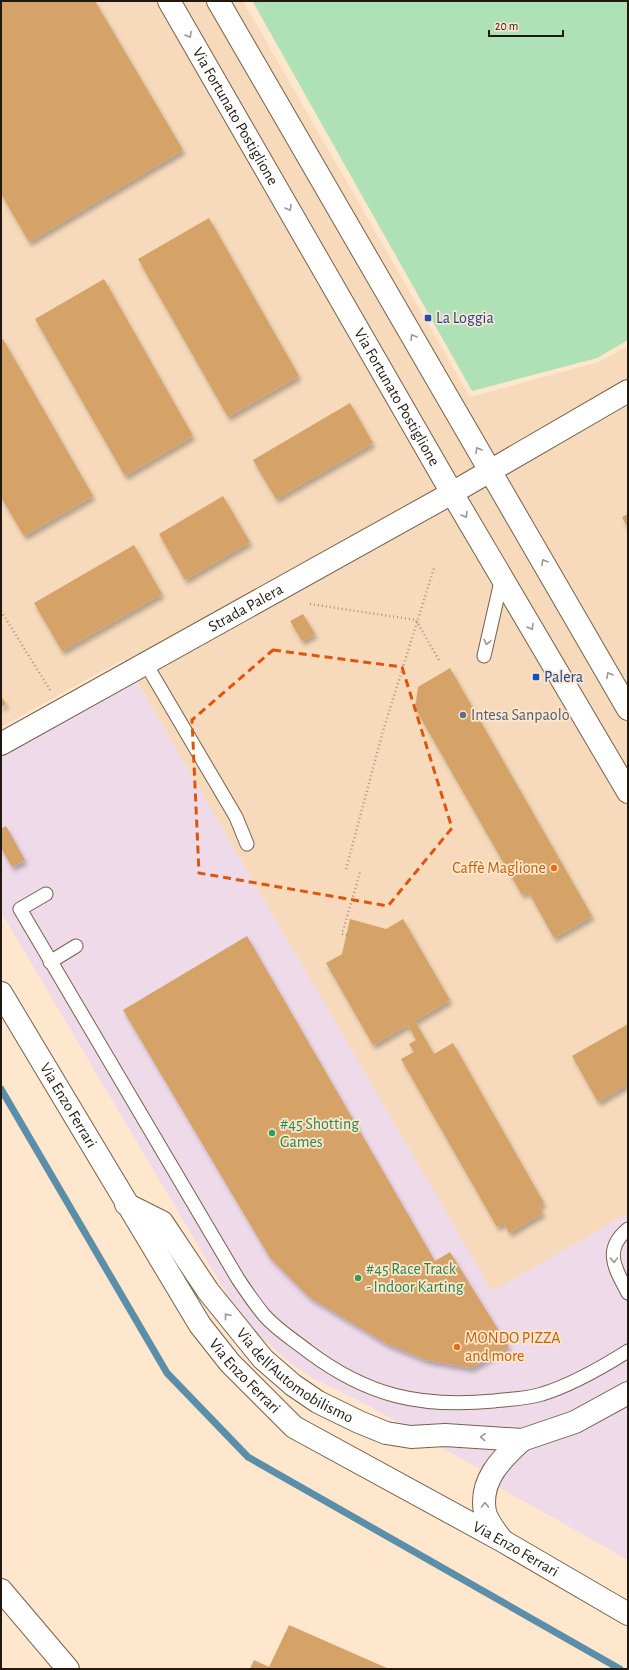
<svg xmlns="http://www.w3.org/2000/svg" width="629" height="1670" viewBox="0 0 629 1670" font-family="'Alegreya Sans',sans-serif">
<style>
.commercial{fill:#eedae9}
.built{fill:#f6dabb}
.green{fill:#aee1b5}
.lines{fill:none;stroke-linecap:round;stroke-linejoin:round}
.stream{stroke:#5a8ea9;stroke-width:7}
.building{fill:#d5a267;filter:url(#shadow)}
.lane-casing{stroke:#75614b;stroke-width:15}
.street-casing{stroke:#75614b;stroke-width:24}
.secondary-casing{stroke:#75614b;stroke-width:24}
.path{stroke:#a99884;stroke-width:2.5;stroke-dasharray:1 3;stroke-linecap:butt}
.lane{stroke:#fff;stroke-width:13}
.street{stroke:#fff;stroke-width:22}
.secondary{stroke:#fff;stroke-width:22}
.oneway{stroke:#9b9893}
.marked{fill:none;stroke:#de560c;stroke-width:3;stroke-dasharray:8 5;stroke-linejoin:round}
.transit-dot{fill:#1a4fb4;stroke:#fee7cd;stroke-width:1.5}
.service-dot{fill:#5c6f8a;stroke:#fee7cd;stroke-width:1.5}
.food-dot{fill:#e8710a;stroke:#fee7cd;stroke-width:1.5}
.leisure-dot{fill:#2e9e5b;stroke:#fee7cd;stroke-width:1.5}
.labels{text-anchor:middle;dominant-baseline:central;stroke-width:3.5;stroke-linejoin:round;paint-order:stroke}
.street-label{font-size:16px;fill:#211910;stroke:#fee7cd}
.transit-label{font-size:16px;fill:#164399;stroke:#fee7cd;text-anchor:start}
.service-label{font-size:16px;fill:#4e5e75;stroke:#fee7cd;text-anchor:start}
.food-label{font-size:16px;fill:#c56008;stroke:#fee7cd;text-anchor:end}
.leisure-label{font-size:16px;fill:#27864d;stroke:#fee7cd;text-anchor:start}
</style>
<defs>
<filter id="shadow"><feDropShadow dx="2.5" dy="4.5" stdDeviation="2" flood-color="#0004"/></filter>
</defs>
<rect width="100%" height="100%" fill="#fee7cd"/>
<path class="commercial" d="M 137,682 L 492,1290 L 628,1213 L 628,1560 L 495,1485 L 495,1478 L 364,1403 L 314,1379 L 289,1362 L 257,1333 L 228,1296 L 1,912 L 1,757 Z"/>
<path class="built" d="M 1,1 L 243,1 L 470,397 L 599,362 L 628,346 L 628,1213 L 492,1291 L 124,659 L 1,727 Z"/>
<path class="green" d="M 254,1 L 628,1 L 628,340 L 597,358 L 472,391 L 253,2 Z"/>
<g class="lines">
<path class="stream" d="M 1,1089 L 167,1373 L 248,1457 L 620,1669"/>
</g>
<g class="building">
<path d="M 1,1 L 95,1 L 183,150 L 29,242 L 1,194 Z"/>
<path d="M 209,218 L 299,376 L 228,417 L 138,259 Z"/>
<path d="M 104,279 L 193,436 L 125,476 L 35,319 Z"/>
<path d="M 3,339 L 93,496 L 24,536 L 1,497 L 1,340 Z"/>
<path d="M 350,403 L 373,443 L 276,499 L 253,460 Z"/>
<path d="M 223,496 L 250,542 L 185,580 L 159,534 Z"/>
<path d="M 628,514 L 628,528 L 622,517 Z"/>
<path d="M 134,545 L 162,594 L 62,651 L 34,603 Z"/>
<path d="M 303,614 L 315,634 L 302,641 L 290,621 Z"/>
<path d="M 450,668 L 592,916 L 554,938 L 528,891 L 522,895 L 415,708 L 418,687 Z"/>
<path d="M 1,696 L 6,704 L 1,707 Z"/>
<path d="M 6,826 L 25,860 L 12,867 L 1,848 L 1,829 Z"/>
<path d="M 350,919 L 386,929 L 403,919 L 450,1000 L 415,1021 L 434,1054 L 453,1043 L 544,1203 L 539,1206 L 543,1213 L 509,1233 L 504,1223 L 497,1227 L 401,1059 L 414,1052 L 409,1044 L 416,1040 L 408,1025 L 373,1045 L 326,963 L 342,954 Z"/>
<path d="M 247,936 L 435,1261 L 450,1252 L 509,1347 L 471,1368 L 426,1360 L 387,1344 L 309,1297 L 270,1258 L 123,1010 Z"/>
<path d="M 628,1024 L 628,1084 L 598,1102 L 572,1056 Z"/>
<path d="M 289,1625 L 389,1669 L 250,1669 L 254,1660 L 269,1667 Z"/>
</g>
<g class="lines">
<g class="lane-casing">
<g id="lane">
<path d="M 484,656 L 502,577"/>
<path d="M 146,664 L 236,817 L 247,844"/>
<path d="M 46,894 L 20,909 L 238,1279 C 246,1291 255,1304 264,1315 C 277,1330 294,1340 309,1352 C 368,1396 420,1408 494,1401 C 509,1399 527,1399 542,1394 C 572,1385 601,1368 628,1351"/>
<path d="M 50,962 L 76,946"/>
<path d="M 628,1229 C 602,1250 616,1270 628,1293"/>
</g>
</g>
<g class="street-casing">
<g id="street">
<path id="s1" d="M 1,744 L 452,493 L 628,391"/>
<path id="s2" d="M 1,993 L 200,1325 L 230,1363 L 294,1427 L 501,1540 L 628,1614"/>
<path id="s3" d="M 126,1204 L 162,1222 L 208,1291 L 263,1359 L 293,1385 L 318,1402 L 359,1422 L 386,1433 L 411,1437 L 445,1435 L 522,1440 L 575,1422 L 628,1393"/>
<path d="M 501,1539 C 496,1532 487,1521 485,1512 C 479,1481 501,1459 522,1440"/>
<path d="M 1,1590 L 68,1669"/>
</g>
</g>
<g class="secondary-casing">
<g id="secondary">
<path id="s4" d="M 169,1 L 452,493 L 628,792"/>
<path d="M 218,1 L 628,709"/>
</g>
</g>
<g class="path">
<path d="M 310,604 L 416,620 L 440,662"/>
<path d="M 1,611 L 50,690"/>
<path d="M 346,869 L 383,731 L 434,568"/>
<path d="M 347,935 L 342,934 L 360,872"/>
</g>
<use href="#lane" class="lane"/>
<use href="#street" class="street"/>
<use href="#secondary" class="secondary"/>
</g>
<defs><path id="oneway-chevron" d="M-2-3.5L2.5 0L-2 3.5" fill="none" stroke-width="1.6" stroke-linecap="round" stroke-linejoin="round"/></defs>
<g class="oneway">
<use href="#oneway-chevron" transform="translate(189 35) rotate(60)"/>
<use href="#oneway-chevron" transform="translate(289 208) rotate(60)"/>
<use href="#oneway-chevron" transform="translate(413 337) rotate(-120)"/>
<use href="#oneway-chevron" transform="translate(478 450) rotate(-120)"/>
<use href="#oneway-chevron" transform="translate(465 515) rotate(59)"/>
<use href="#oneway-chevron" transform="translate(544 562) rotate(-120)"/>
<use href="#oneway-chevron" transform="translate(531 627) rotate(60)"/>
<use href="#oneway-chevron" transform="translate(487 642) rotate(102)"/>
<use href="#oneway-chevron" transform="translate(609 675) rotate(-120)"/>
<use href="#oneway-chevron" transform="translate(614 1260) rotate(88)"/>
<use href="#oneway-chevron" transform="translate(227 1316) rotate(-128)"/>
<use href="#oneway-chevron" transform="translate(483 1437) rotate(-177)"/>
<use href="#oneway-chevron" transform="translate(485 1505) rotate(-89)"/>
</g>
<path class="marked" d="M 273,650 L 402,667 L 452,828 L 388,906 L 199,873 L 192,720 Z"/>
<g class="transit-dot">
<rect x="424" y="314" width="8" height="8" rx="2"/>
<rect x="532" y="673" width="8" height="8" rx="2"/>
</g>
<circle class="service-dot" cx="463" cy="715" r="4"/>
<g class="food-dot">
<circle cx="554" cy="868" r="4"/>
<circle cx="457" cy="1347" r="4"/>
</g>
<g class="leisure-dot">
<circle cx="272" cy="1133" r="4"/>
<circle cx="358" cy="1278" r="4"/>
</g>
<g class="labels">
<g class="street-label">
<text stroke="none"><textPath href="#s4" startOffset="133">Via Fortunato Postiglione</textPath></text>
<text stroke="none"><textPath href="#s4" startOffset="457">Via Fortunato Postiglione</textPath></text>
<text stroke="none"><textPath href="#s1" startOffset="280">Strada Palera</textPath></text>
<text stroke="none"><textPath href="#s2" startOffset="131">Via Enzo Ferrari</textPath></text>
<text stroke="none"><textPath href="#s3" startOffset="246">Via dell'Automobilismo</textPath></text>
<text stroke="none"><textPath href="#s2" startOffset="455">Via Enzo Ferrari</textPath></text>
<text stroke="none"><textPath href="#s2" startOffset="779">Via Enzo Ferrari</textPath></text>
</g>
<g class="transit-label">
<text x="436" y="318">La Loggia</text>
<text x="544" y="677">Palera</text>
</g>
<g class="service-label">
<text x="471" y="715">Intesa Sanpaolo</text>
</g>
<g class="food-label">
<text x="546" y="868">Caffè Maglione</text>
<text x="465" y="1338" text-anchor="start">MONDO PIZZA<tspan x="465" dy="18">and more</tspan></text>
</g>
<g class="leisure-label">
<text x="280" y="1124">#45 Shotting<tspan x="280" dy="18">Games</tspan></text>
<text x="366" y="1269">#45 Race Track<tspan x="366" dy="18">- Indoor Karting</tspan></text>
</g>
</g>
<rect width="629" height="1670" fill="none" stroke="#211910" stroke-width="4"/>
<path d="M489 30v6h74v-6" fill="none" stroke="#211910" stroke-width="2"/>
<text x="495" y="30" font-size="12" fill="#211910" stroke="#fee7cd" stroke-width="3" paint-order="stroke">20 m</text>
</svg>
